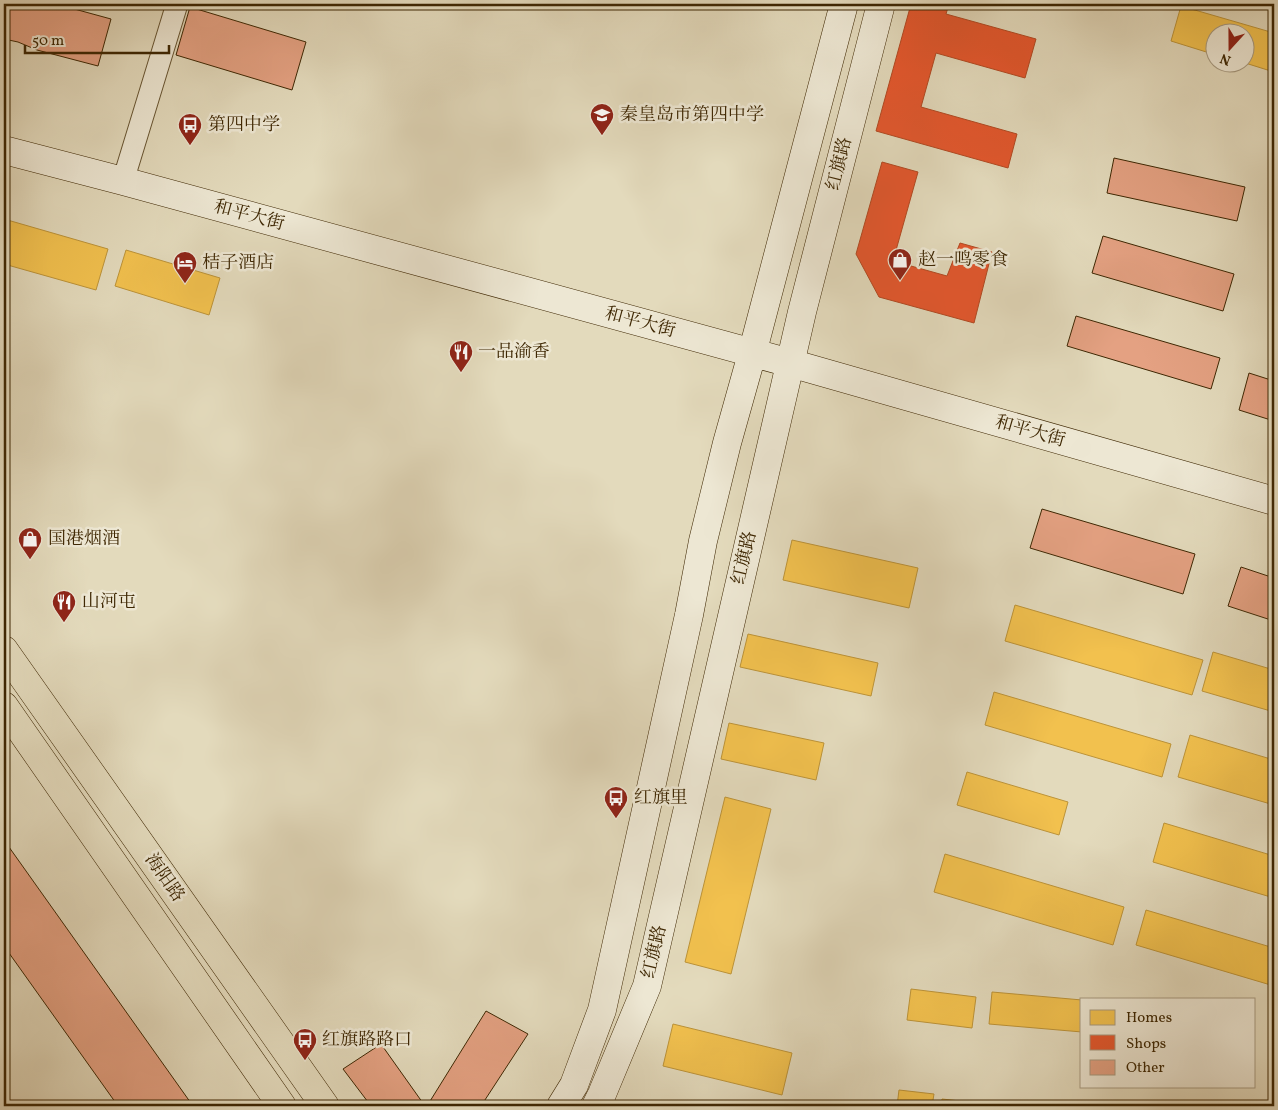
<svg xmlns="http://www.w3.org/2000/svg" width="1278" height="1110" viewBox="0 0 1278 1110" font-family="Vollkorn,'Noto Serif SC',serif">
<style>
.homes{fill:#f2c14e;stroke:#bc9338}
.shops{fill:#e4572e;stroke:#b24921}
.building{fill:#e4a182;stroke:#3e2703}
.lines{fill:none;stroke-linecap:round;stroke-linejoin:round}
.street-casing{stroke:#675431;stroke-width:23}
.secondary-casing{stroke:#3e2703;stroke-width:29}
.primary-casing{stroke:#3e2703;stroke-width:29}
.street{stroke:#ede7d3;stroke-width:21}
.secondary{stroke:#ede7d3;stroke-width:28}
.primary{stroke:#e3dabc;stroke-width:28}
.labels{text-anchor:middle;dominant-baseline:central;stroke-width:5;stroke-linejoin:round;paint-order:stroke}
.poi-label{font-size:18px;fill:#3e2703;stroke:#ede7d3;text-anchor:start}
.street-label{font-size:18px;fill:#3e2703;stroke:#ede7d3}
</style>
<rect width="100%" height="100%" fill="#e3dabc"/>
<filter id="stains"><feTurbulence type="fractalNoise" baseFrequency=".004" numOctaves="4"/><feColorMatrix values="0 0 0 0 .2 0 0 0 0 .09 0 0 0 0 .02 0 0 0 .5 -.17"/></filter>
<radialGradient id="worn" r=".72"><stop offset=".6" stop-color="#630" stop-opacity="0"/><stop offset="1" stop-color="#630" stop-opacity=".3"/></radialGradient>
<g class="homes">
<path d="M 1181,6 L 1274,33 L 1274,72 L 1242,62 L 1246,62 L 1246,32 L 1216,32 L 1216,55 L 1171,41 Z"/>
<path d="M 4,219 L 108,249 L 96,290 L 4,264 Z"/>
<path d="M 126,250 L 220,278 L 209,315 L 115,286 Z"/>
<path d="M 792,540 L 918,568 L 909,608 L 783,580 Z"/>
<path d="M 1015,605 L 1203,660 L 1192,695 L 1005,641 Z"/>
<path d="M 748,634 L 878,663 L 871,696 L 740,667 Z"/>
<path d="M 1213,652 L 1274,670 L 1274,712 L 1202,691 Z"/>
<path d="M 994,692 L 1171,744 L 1162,777 L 985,725 Z"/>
<path d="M 729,723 L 824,743 L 816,780 L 721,759 Z"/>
<path d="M 1190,735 L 1274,760 L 1274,805 L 1178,777 Z"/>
<path d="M 967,772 L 1068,802 L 1059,835 L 957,805 Z"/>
<path d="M 725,797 L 771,809 L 731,974 L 685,962 Z"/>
<path d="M 1164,823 L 1274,856 L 1274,898 L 1153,862 Z"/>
<path d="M 945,854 L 1124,907 L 1113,945 L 934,892 Z"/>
<path d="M 1146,910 L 1274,948 L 1274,986 L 1136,945 Z"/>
<path d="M 911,989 L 976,997 L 972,1028 L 907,1020 Z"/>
<path d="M 992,992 L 1082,1000 L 1082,1032 L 989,1024 Z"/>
<path d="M 673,1024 L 792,1053 L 782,1095 L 663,1066 Z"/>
<path d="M 899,1090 L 934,1094 L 932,1106 L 897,1106 Z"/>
<path d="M 942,1099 L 1006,1106 L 941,1106 Z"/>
<path d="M 1242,1103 L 1274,1106 L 1242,1106 Z"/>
</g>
<g class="shops">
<path d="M 911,4 L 949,4 L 946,14 L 1036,39 L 1025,78 L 936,53 L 921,107 L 1017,134 L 1008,168 L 876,131 Z"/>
<path d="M 882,162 L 918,172 L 893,261 L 947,276 L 960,243 L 992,252 L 974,323 L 879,297 L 856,254 Z"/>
</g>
<g class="building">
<path d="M 4,4 L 56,4 L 111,19 L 98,66 L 37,50 L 18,42 L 4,39 Z"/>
<path d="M 190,7 L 306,42 L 292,90 L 176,55 Z"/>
<path d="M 1114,158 L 1245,187 L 1237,221 L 1107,193 Z"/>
<path d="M 1103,236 L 1234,274 L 1223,311 L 1092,273 Z"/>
<path d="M 1076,316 L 1220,358 L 1211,389 L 1067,346 Z"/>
<path d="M 1249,373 L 1274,381 L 1274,421 L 1239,410 Z"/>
<path d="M 1042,509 L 1195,554 L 1183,594 L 1030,548 Z"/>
<path d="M 1241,567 L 1274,578 L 1274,621 L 1228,606 Z"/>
<path d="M 4,840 L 193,1106 L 118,1106 L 4,946 Z"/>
<path d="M 486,1011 L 528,1034 L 481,1106 L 371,1106 L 343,1069 L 381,1044 L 425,1106 L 427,1106 Z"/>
</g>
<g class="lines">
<g class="street-casing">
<path id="street" d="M 123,181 L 177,4"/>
</g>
<g class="secondary-casing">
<g id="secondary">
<path d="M 4,150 L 123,181 L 790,363 L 1274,501"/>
<path d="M 561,1106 L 574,1085 L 602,1010 L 689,615 L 703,541 L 727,443 L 752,354 L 844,4"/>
<path d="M 596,1106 L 602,1094 L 647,986 L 802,312 L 881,4"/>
</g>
</g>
<g class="primary-casing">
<g id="primary">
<path d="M 4,650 L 325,1106"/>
<path d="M 4,706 L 282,1106"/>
</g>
</g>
<use href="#street" class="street"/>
<use href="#secondary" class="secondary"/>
<use href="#primary" class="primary"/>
</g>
<defs>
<g id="school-pin" transform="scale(1.25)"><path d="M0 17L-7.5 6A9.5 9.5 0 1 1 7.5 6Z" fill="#8f2418" stroke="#ede7d3"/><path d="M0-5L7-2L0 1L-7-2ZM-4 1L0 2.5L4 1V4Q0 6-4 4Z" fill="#fff"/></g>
<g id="bus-pin" transform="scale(1.25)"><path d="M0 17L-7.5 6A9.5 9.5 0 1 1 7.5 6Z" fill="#8f2418" stroke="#ede7d3"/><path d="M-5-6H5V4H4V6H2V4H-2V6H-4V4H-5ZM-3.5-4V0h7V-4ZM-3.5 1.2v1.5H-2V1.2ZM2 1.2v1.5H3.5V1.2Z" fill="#fff"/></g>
<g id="shop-pin" transform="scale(1.25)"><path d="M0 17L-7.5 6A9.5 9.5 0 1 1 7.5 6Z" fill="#8f2418" stroke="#ede7d3"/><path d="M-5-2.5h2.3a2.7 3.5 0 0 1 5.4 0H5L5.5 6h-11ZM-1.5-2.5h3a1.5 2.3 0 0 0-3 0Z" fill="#fff"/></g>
<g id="hotel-pin" transform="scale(1.25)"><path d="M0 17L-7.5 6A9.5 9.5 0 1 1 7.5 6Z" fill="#8f2418" stroke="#ede7d3"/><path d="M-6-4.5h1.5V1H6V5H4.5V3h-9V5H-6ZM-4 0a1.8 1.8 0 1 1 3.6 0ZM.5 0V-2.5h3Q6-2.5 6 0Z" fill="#fff"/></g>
<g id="restaurant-pin" transform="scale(1.25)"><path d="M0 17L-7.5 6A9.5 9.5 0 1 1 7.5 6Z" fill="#8f2418" stroke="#ede7d3"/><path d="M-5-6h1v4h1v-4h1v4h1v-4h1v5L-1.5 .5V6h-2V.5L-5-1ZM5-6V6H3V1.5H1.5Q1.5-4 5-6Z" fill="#fff"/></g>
</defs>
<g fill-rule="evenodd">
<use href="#school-pin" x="602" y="115"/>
<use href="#bus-pin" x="190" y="125"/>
<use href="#shop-pin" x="900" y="260"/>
<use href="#hotel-pin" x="185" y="263"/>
<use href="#restaurant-pin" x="461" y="352"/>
<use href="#shop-pin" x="30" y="539"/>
<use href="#restaurant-pin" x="64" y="602"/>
<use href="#bus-pin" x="616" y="798"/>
<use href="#bus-pin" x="305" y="1040"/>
</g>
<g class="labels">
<g class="poi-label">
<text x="620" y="115">秦皇岛市第四中学</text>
<text x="208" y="125">第四中学</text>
<text x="918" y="260">赵一鸣零食</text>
<text x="202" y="263">桔子酒店</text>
<text x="478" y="352">一品渝香</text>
<text x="48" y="539">国港烟酒</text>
<text x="82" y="602">山河屯</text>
<text x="634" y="798">红旗里</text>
<text x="322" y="1040">红旗路路口</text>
</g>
<g class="street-label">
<text transform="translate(840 164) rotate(-76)">红旗路</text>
<text transform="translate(249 216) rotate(15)">和平大街</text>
<text transform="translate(640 323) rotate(15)">和平大街</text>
<text transform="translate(1030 432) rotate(16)">和平大街</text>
<text transform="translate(745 558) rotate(-77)">红旗路</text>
<text transform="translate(164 878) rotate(55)">海阳路</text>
<text transform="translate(655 952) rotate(-77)">红旗路</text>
</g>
</g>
<rect width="1278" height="1110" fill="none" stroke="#e3dabc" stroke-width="20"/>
<rect x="5" y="5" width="1268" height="1100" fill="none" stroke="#3e2703" stroke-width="2.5"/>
<rect x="10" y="10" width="1258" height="1090" fill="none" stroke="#3e2703"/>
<rect x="1080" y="998" width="175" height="90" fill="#ede7d3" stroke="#a79a80"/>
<rect x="1090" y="1010" width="25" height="15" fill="#f2c14e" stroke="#a79a80"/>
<text x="1126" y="1022" font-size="15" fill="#3e2703">Homes</text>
<rect x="1090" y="1035" width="25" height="15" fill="#e4572e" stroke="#a79a80"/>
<text x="1126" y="1048" font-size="15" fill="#3e2703">Shops</text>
<rect x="1090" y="1060" width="25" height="15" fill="#e4a182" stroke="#a79a80"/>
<text x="1126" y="1072" font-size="15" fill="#3e2703">Other</text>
<g transform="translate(1230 48) rotate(201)"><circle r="24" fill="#ede7d3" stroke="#a79a80"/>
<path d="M0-4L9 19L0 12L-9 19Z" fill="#8f2418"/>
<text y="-8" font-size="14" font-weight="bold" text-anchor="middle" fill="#3e2703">N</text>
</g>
<path d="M25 45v8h144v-8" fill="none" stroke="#3e2703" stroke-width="2.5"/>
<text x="32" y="45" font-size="15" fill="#3e2703" stroke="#ede7d3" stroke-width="4" paint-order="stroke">50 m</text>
<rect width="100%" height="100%" filter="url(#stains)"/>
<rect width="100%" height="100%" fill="url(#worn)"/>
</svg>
